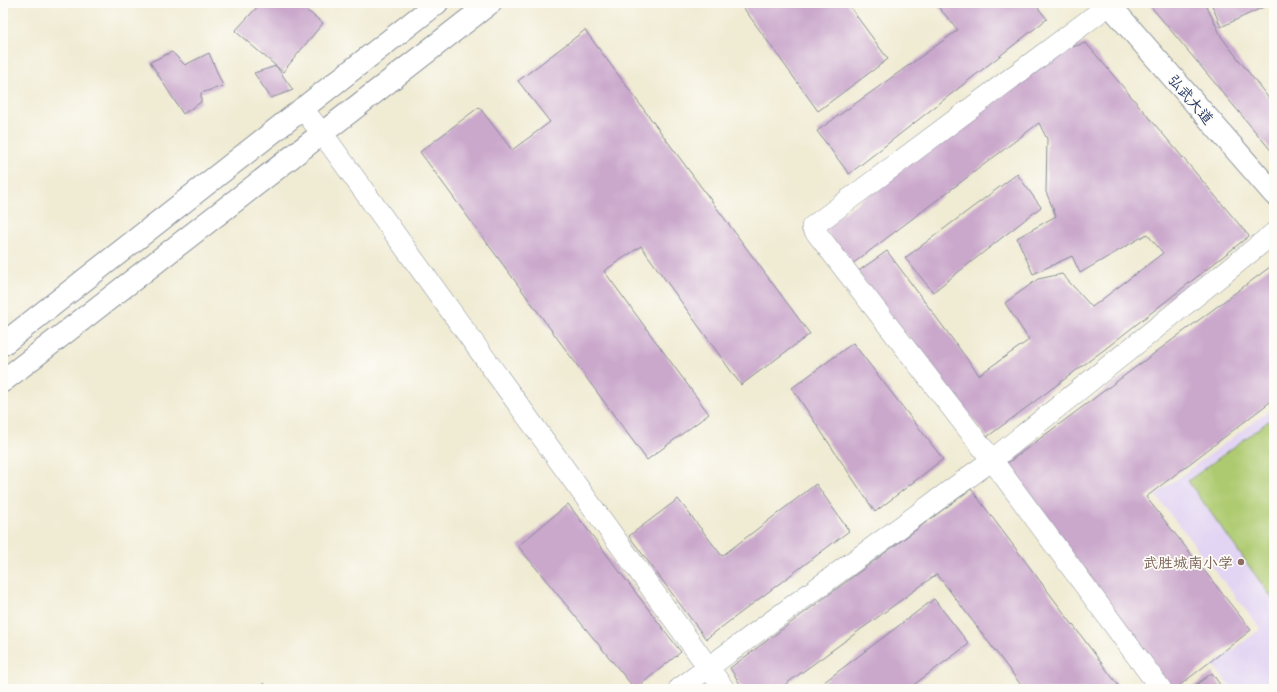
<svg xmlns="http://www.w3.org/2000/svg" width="1277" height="692" viewBox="0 0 1277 692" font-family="'Patrick Hand','LXGW WenKai TC',sans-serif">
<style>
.built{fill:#e2d4f3}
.green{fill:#aeca70;stroke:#647c67}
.building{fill:#caa8cc}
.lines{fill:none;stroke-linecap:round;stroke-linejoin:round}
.street-casing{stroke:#868d98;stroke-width:22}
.secondary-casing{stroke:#868d98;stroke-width:24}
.street{stroke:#fff;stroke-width:21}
.secondary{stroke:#fff;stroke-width:22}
.education-dot{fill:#8d6e63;stroke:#fdfcf7;stroke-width:1.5}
.labels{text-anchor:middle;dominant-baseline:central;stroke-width:3.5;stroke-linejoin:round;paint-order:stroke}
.street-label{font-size:15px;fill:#1b2f5e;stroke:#fdfcf7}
.education-label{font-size:15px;fill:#785e54;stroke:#fdfcf7;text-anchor:end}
</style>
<rect width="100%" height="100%" fill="#fdfcf7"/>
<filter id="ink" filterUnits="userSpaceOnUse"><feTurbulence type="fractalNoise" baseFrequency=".025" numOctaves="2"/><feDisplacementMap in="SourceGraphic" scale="8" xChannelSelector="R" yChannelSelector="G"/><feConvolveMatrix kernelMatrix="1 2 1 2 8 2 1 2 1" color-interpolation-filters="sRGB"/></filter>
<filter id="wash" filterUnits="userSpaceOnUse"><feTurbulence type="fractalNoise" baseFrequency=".012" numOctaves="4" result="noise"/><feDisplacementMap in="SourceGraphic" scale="16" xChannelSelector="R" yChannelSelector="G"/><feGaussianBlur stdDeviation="0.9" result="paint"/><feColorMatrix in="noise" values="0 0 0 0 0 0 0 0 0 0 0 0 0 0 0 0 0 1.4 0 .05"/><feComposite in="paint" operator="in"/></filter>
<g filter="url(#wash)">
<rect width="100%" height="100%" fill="#f0ebd3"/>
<path class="built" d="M 1274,407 L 1274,689 L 1232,689 L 1213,665 L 1261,629 L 1155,495 Z"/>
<path class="green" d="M 1274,417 L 1274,601 L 1188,481 Z"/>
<g id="blocks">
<g class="building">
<path d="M 261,3 L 297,3 L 323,23 L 283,72 L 235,31 Z"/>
<path d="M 740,3 L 847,3 L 888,59 L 818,111 Z"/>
<path d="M 935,3 L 1034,3 L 1047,19 L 849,174 L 817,131 L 958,30 Z"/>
<path d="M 1148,3 L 1205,3 L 1222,38 L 1274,105 L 1274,154 Z"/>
<path d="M 1211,3 L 1272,3 L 1221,27 Z"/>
<path d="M 585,30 L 810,334 L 741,385 L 641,246 L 604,271 L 709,414 L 647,460 L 420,152 L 479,107 L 512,150 L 550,122 L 518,81 Z"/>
<path d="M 1086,43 L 1249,236 L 1105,349 L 987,437 L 857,272 L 887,251 L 979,375 L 1029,340 L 1005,303 L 1038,279 L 1062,274 L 1092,307 L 1163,253 L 1147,234 L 1080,273 L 1072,256 L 1033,274 L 1017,238 L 1056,216 L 1046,192 L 1047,139 L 1039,123 L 851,265 L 824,228 L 1061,50 Z"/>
<path d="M 172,52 L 185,65 L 209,53 L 223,86 L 201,93 L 201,102 L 183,114 L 150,62 Z"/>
<path d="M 276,66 L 293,90 L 271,98 L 254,73 Z"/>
<path d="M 1017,174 L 1041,207 L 933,292 L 905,258 Z"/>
<path d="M 1274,264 L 1274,399 L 1146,497 L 1251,630 L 1175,689 L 1172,689 L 1006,464 Z"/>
<path d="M 853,343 L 943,459 L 875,512 L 792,388 Z"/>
<path d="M 816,484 L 849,531 L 706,639 L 629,536 L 678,499 L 722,556 Z"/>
<path d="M 971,489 L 1121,689 L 1024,689 L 937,574 L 779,689 L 743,689 L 730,668 Z"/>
<path d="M 568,504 L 681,652 L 635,689 L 518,546 Z"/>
<path d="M 934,599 L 969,644 L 908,689 L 815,689 Z"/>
<path d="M 1212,673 L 1223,689 L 1190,689 Z"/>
<path d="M 264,683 L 268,689 L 256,689 Z"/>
</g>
</g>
</g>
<g filter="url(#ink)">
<use href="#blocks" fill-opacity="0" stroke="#868d98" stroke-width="1"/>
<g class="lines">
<g class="street-casing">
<g id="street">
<path d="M 1109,5 L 812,227 L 992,460 L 1161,689"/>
<path d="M 302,108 L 322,133 L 724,689"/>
<path d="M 679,689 L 992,460 L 1274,233"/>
</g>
</g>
<g class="secondary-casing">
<g id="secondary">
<path d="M 1108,3 L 1274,194"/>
<path d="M 3,344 L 437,3"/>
<path d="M 3,381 L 490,3"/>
</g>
</g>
<use href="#street" class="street"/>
<use href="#secondary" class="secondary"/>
</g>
</g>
<circle class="education-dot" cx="1241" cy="562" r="4"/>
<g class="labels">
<g class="street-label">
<text transform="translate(1191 99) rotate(49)">弘武大道</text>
</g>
<g class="education-label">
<text x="1233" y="562">武胜城南小学</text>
</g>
</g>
<rect width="1277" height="692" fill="none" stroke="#fdfcf7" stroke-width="16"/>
</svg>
